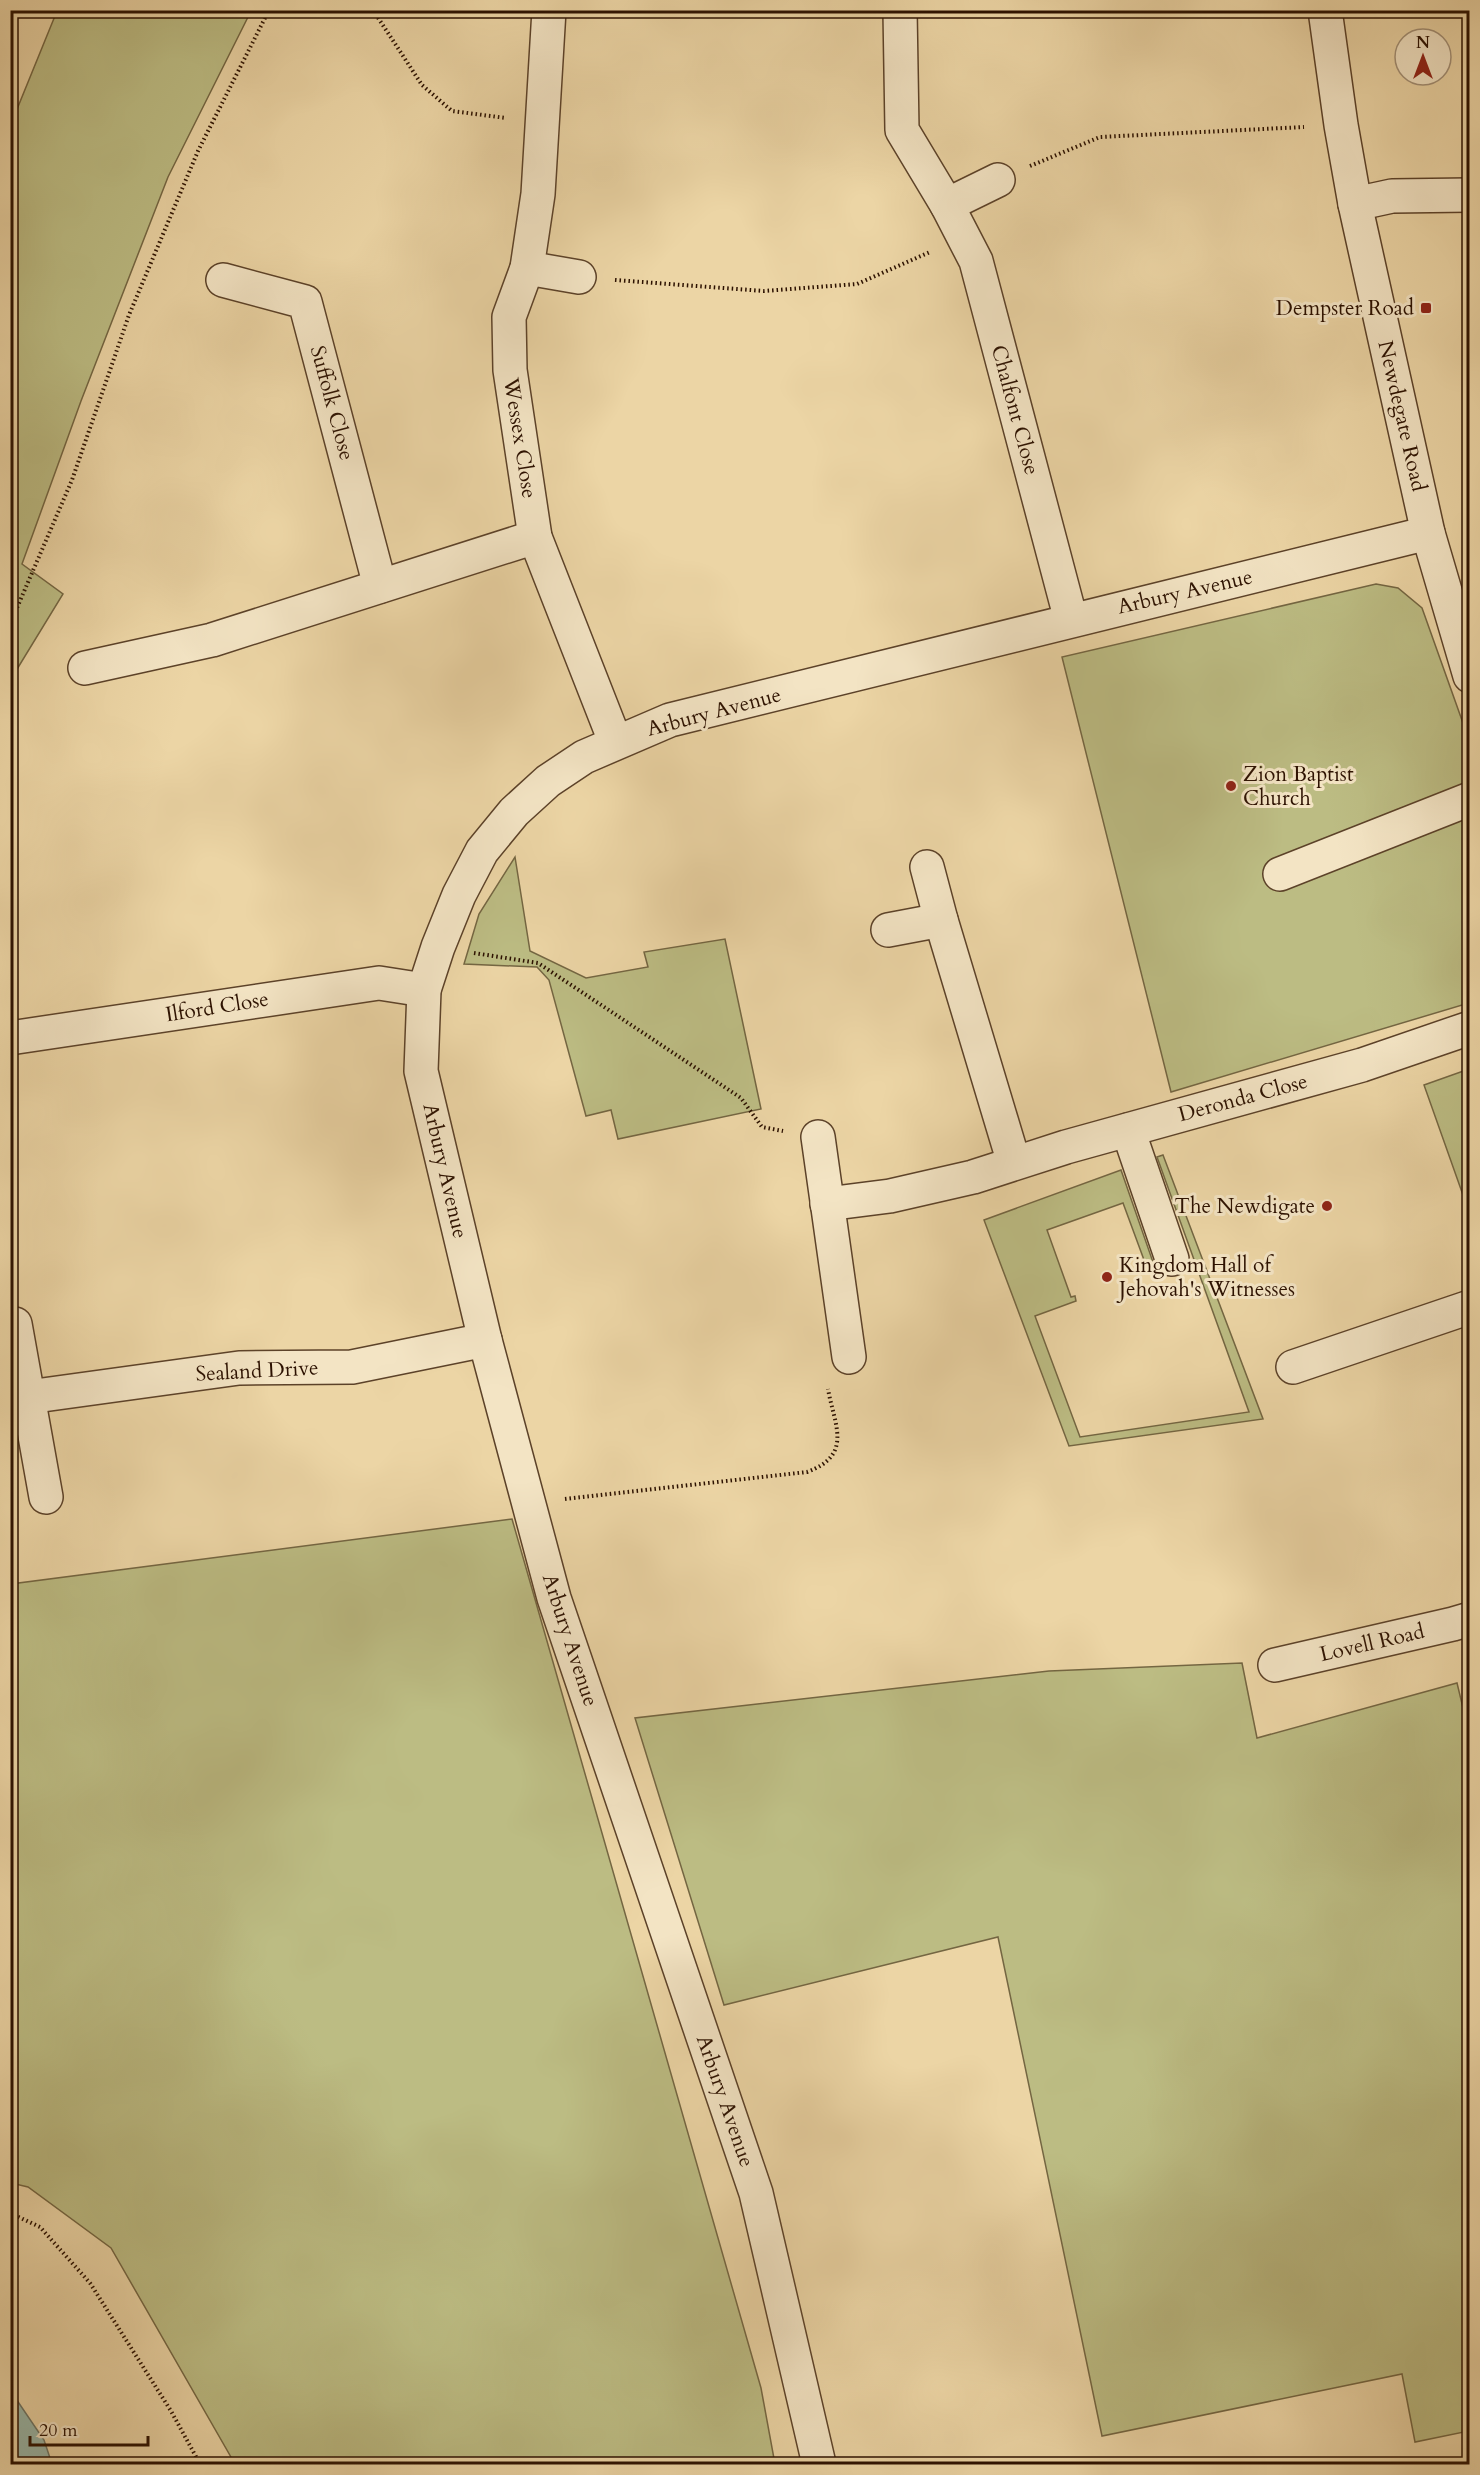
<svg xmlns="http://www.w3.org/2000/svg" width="1480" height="2475" viewBox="0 0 1480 2475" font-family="Cardo,serif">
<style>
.green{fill:#bcbc83;stroke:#746642;stroke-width:1.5}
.water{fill:#99b8aa;stroke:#6d7566;stroke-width:1.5}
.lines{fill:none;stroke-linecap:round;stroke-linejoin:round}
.minor-casing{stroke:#5c4229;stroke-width:36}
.path{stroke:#2c1100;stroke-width:4;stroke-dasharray:1.5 3;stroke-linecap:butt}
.minor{stroke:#f3e4c4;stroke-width:33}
.poi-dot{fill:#8f2418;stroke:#f3e4c4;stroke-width:2}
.labels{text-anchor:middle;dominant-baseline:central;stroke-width:6;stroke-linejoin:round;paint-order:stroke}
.poi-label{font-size:21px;fill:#2c1100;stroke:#f3e4c4;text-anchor:end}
.street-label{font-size:21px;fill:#2c1100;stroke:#f3e4c4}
</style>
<rect width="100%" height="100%" fill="#ecd5a5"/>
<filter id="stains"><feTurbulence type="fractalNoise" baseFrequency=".00333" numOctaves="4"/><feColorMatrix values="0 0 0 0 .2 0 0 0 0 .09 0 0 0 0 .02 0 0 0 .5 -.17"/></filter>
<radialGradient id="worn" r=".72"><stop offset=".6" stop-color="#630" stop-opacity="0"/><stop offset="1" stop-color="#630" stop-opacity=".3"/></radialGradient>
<g class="green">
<path d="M 57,11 L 251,11 L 168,177 L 81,401 L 22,564 L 63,594 L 11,679 L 11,124 Z"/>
<path d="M 1376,584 L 1398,588 L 1422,608 L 1469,740 L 1469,1003 L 1171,1092 L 1062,657 Z"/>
<path d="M 515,857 L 530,951 L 586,978 L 648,967 L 644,952 L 725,939 L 761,1109 L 618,1139 L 611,1110 L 586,1116 L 549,980 L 537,967 L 464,964 L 479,914 Z"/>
<path d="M 1469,1069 L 1470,1069 L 1469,1212 L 1424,1085 Z"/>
<path d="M 1163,1155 L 1263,1419 L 1069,1446 L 984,1220 L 1121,1170 L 1154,1265 L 1147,1268 L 1123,1203 L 1047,1230 L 1071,1297 L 1075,1296 L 1076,1301 L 1035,1316 L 1080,1437 L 1249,1412 L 1157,1157 Z"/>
<path d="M 512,1519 L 761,2388 L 775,2464 L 235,2464 L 111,2248 L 28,2187 L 11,2183 L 11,1584 Z"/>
<path d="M 1242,1663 L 1257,1738 L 1457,1683 L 1470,1737 L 1469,2431 L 1415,2442 L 1402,2374 L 1102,2436 L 998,1937 L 724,2005 L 635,1718 L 1049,1671 Z"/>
</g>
<path class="water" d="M 10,2390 L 44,2440 L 52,2464 L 11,2464 Z"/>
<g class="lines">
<g class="minor-casing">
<g id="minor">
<path d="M 549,10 L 538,194 L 527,268 L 509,317 L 510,370 L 535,537 L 615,741"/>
<path d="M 900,10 L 902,130 L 947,205 L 976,261 L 1071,620"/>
<path d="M 1325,10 L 1341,125 L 1355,204 L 1428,533 L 1470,676"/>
<path d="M 1355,204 L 1392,196 L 1470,195"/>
<path d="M 947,205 L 998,180"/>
<path d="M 527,268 L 579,277"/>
<path d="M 223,280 L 305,302 L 380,586"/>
<path d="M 85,668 L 212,640 L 535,537"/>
<path d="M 927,867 L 941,920 L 1014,1163"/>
<path d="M 1280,874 L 1470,799"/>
<path d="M 888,930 L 941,920"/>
<path d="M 10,1038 L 379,983 L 424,990"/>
<path d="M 1128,1130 L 1172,1259"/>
<path d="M 818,1137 L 849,1357"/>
<path d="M 827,1204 L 890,1196 L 973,1177 L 1066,1147 L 1362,1065 L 1470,1028"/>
<path d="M 15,1324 L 46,1497"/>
<path d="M 1293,1367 L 1470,1307"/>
<path d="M 28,1397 L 239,1368 L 352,1367 L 485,1340"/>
<path d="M 1275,1665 L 1453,1624 L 1470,1619"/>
<path d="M 819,2464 L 756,2193 L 554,1598 L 485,1340 L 421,1071 L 424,990 L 438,947 L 459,895 L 482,851 L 514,812 L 548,781 L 584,757 L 670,720 L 1428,533"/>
</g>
</g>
<g class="path">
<path d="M 373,10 L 422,85 L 452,111 L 506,118"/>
<path d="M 1030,166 L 1100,137 L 1304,127"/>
<path d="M 615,280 L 764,291 L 857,284 L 930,252"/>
<path d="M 10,624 L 72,480 L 129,315 L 198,151 L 269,10"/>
<path d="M 474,953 L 538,963 L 741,1098 L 762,1127 L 783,1131"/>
<path d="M 565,1499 L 807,1472 C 854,1455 834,1424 828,1389"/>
<path d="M 10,2213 L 40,2227 L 90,2283 L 171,2411 L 200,2464"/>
</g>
<use href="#minor" class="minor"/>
</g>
<g class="poi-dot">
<rect x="1420" y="302" width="12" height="12" rx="3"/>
<circle cx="1231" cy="786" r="6"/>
<circle cx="1327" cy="1206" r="6"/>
<circle cx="1107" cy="1277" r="6"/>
</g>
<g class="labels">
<g class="poi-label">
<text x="1414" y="308">Dempster Road</text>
<text x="1243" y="774" text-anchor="start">Zion Baptist<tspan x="1243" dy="24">Church</tspan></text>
<text x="1315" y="1206">The Newdigate</text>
<text x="1119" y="1265" text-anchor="start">Kingdom Hall of<tspan x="1119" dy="24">Jehovah's Witnesses</tspan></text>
</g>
<g class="street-label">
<text transform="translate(332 403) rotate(75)">Suffolk Close</text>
<text transform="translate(1015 410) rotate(75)">Chalfont Close</text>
<text transform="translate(1402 416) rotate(77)">Newdegate Road</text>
<text transform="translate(520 438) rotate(81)">Wessex Close</text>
<text transform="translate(1185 592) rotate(-13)">Arbury Avenue</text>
<text transform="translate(714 712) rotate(-15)">Arbury Avenue</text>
<text transform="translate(217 1007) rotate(-9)">Ilford Close</text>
<text transform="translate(1243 1098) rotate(-15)">Deronda Close</text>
<text transform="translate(445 1171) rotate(77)">Arbury Avenue</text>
<text transform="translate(257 1371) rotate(-3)">Sealand Drive</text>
<text transform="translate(570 1640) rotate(72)">Arbury Avenue</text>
<text transform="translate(1372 1643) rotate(-13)">Lovell Road</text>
<text transform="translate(725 2101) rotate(71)">Arbury Avenue</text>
</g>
</g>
<rect width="1480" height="2475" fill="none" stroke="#ecd5a5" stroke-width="36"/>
<rect x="12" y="12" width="1456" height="2451" fill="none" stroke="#2c1100" stroke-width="3"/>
<rect x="18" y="18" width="1444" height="2439" fill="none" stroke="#2c1100" stroke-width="1.5"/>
<g transform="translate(1423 57)"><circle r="28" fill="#f3e4c4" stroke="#a39076" stroke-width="1.5"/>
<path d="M0-4.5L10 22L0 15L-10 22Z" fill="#8f2418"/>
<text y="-9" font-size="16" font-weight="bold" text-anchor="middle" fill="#2c1100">N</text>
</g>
<path d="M30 2436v9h118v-9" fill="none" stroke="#2c1100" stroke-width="3"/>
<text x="39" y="2436" font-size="18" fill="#2c1100" stroke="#f3e4c4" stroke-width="4.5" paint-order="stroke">20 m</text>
<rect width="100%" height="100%" filter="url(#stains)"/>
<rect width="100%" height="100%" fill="url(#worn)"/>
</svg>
